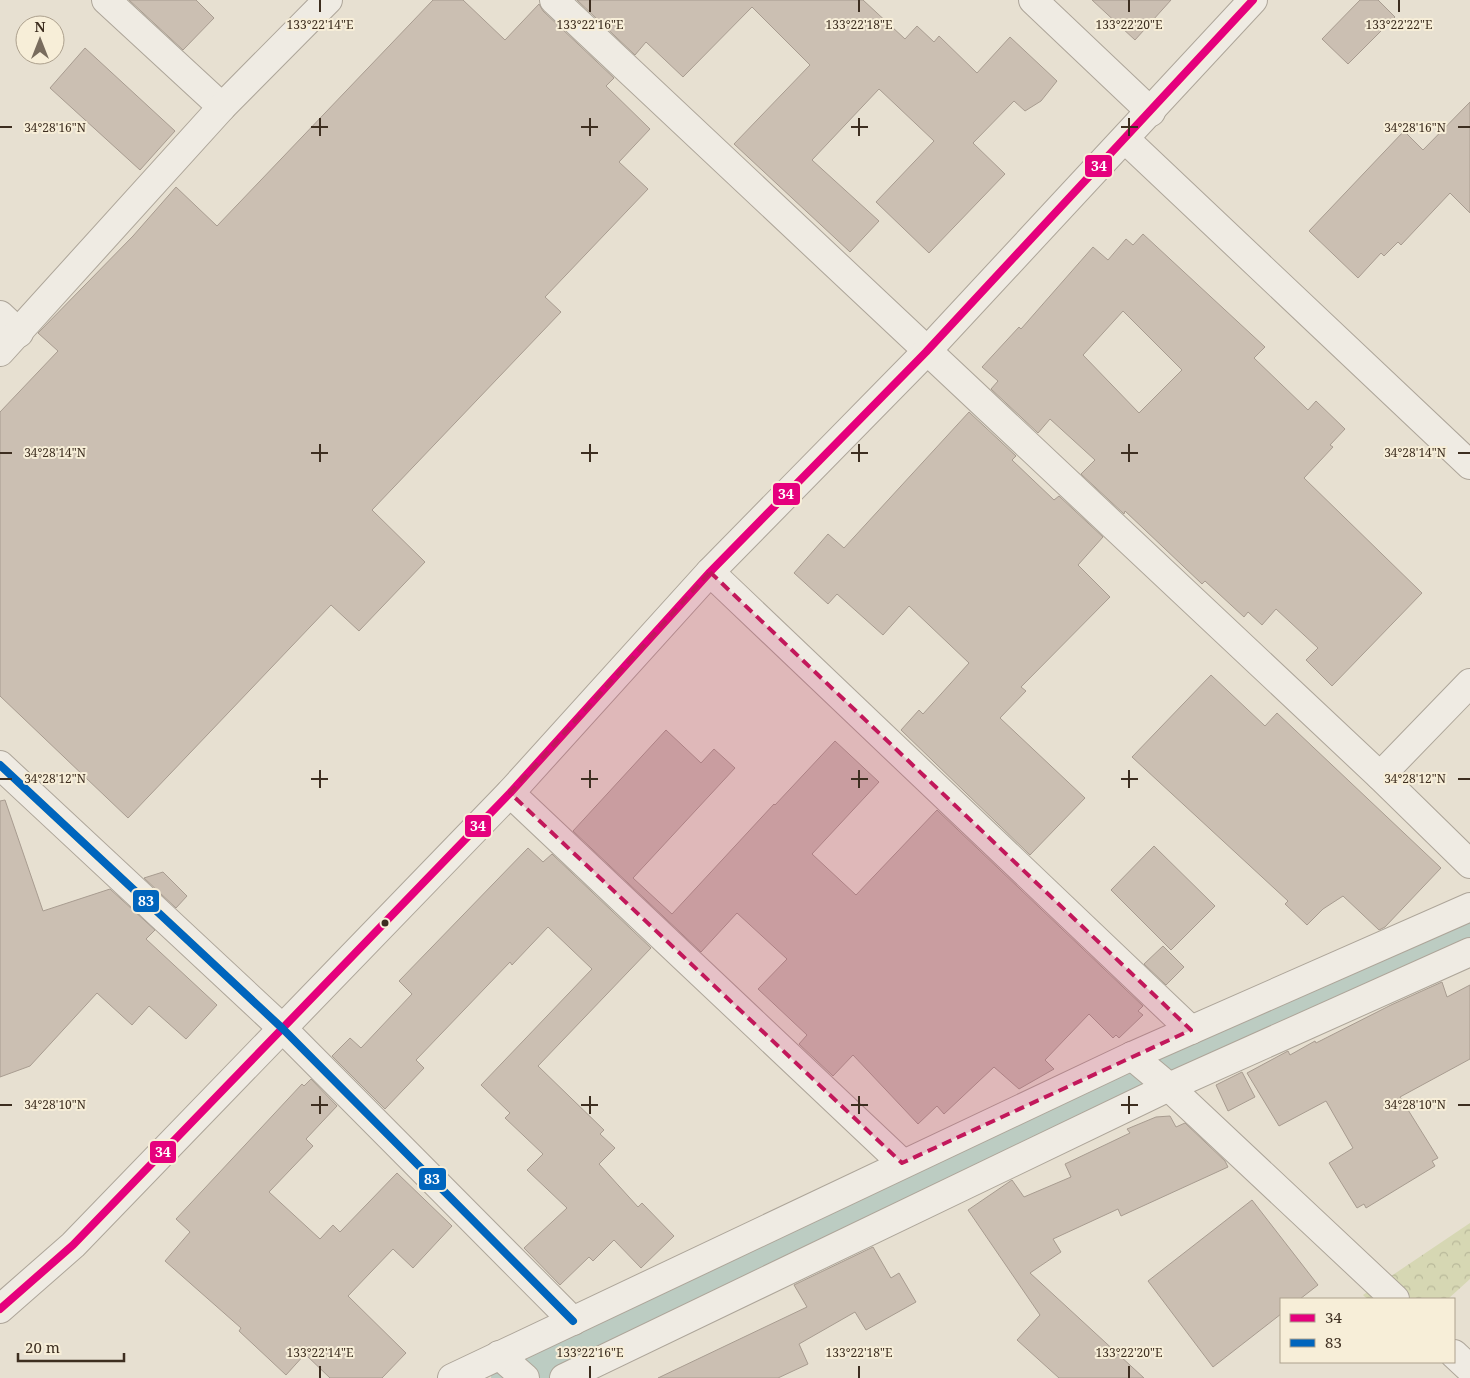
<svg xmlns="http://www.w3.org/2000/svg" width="1470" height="1378" viewBox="0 0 1470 1378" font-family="'Noto Serif',serif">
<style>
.park{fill:url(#park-crowns)}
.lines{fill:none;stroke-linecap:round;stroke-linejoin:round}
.canal{stroke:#bcccc2;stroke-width:38}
.building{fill:#cbbfb2;stroke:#a89c90;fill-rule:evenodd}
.minor-casing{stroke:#ada599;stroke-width:30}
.tertiary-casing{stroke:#ada599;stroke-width:30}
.minor{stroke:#efebe3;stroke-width:28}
.tertiary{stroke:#efebe3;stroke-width:28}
.bus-1-casing{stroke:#f7eed8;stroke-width:11}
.bus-2-casing{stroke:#f7eed8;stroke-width:11}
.bus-1{stroke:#e5007d;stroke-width:8}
.bus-2{stroke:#0065bd;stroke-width:8}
.marked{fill:#c2185b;fill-opacity:0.2;stroke:#c2185b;stroke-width:4;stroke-dasharray:10 6;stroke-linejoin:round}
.ticks{fill:none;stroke:#3d2e20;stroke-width:2}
.bus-dot{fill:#3d2e20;stroke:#f7eed8;stroke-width:2}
.ticks-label{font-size:12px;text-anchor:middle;fill:#3d2e20;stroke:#f7eed8;stroke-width:4;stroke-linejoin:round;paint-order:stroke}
.line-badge{stroke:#f7eed8;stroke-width:2}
.badge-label{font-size:14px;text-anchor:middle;font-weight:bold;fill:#fff}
</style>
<defs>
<pattern id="park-crowns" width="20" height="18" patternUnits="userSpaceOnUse" patternTransform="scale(1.25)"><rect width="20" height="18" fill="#d6d7b3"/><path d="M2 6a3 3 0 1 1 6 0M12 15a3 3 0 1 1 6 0" fill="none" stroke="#b9b99a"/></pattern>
</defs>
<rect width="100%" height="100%" fill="#e7e0d1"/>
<path class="park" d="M 1470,1223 L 1470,1279 L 1448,1299 L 1367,1299 L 1363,1295 Z"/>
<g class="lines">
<path class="canal" d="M 510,1378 L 1123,1086 L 1470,929"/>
</g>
<g class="building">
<path d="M 129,0 L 196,0 L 214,18 L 183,50 Z"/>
<path d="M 433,0 L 463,0 L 505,40 L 539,4 L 543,11 L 614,78 L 606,86 L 650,129 L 619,162 L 648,189 L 545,297 L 561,312 L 372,510 L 425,562 L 359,631 L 331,605 L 128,818 L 0,696 L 0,412 L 58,351 L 38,333 L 133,236 L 176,187 L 217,226 Z"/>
<path d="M 577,0 L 863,0 L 905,39 L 917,26 L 934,42 L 939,36 L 977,73 L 1010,37 L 1057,81 L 1041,101 L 1025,111 L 1014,101 L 973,143 L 1005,174 L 929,253 L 876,202 L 934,141 L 879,89 L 812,160 L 879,221 L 850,252 L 734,144 L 810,65 L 752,7 L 683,77 L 646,42 L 635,55 Z"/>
<path d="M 1092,0 L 1171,0 L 1135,40 Z"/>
<path d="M 1360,0 L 1378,0 L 1395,17 L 1348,64 L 1322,39 Z"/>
<path d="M 85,48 L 175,131 L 140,170 L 50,88 Z"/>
<path d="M 1470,102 L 1470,213 L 1450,193 L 1401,245 L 1398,242 L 1384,256 L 1381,253 L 1358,278 L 1309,231 L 1404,131 L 1423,150 Z"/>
<path d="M 1143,234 L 1265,347 L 1254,358 L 1308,410 L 1316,401 L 1345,429 L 1330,445 L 1333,447 L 1304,478 L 1422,593 L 1332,686 L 1306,660 L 1318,648 L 1276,609 L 1262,625 L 1248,612 L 1244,617 L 1205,581 L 1202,584 L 1125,511 L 1124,514 L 1081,474 L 1095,460 L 1050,419 L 1038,433 L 991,389 L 998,381 L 982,367 L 1019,327 L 1021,329 L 1093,247 L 1108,260 L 1126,239 L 1133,245 ZM 1123,311 L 1182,370 L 1139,413 L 1083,355 Z"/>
<path d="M 969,412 L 1016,456 L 1012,460 L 1054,500 L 1059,496 L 1103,537 L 1078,565 L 1110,597 L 1021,687 L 1026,691 L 1000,718 L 1085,798 L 1030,855 L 901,730 L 919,710 L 923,714 L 969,663 L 909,606 L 883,635 L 837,594 L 828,604 L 794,573 L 828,534 L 844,548 Z"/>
<path d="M 1211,675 L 1265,726 L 1277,713 L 1441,868 L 1385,927 L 1379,930 L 1343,896 L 1323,909 L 1307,925 L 1285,904 L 1288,901 L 1132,757 Z"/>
<path d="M 666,730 L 701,763 L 714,749 L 735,768 L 633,878 L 672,914 L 774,804 L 775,805 L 835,741 L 879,782 L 812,854 L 856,895 L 937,810 L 1143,1006 L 1138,1011 L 1143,1015 L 1119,1038 L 1116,1035 L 1113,1038 L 1089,1014 L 1045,1060 L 1054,1069 L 1019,1089 L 994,1067 L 944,1114 L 937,1106 L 918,1124 L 853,1055 L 833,1076 L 799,1044 L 807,1035 L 758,989 L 787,959 L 737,913 L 701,952 L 573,831 Z"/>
<path d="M 5,800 L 43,911 L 110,889 L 155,930 L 146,939 L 217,1005 L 186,1039 L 149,1006 L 132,1025 L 97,993 L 30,1066 L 0,1077 L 0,801 Z"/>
<path d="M 1154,846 L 1215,906 L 1171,950 L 1111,890 Z"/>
<path d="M 528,848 L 543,862 L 552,854 L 651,948 L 538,1066 L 604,1130 L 600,1134 L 615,1148 L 599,1164 L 638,1207 L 642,1203 L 674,1236 L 641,1268 L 614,1240 L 593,1261 L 589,1257 L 560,1285 L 524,1248 L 567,1208 L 527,1170 L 543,1154 L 505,1118 L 510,1113 L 481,1085 L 592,969 L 548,927 L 512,965 L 510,962 L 416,1060 L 424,1068 L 385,1109 L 332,1056 L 350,1038 L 361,1048 L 412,994 L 399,981 Z"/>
<path d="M 163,872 L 187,896 L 176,908 L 144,878 Z"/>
<path d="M 1163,946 L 1184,967 L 1166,985 L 1144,964 Z"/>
<path d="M 1442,982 L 1447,997 L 1470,985 L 1470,1059 L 1400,1097 L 1438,1158 L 1432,1161 L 1435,1166 L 1366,1208 L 1364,1204 L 1357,1208 L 1329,1163 L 1353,1148 L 1326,1101 L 1279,1126 L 1247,1073 L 1288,1051 L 1290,1055 L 1315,1041 L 1316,1043 L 1391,1005 Z"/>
<path d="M 1242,1072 L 1255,1097 L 1228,1111 L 1216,1085 Z"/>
<path d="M 311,1079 L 337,1106 L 306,1139 L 313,1146 L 269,1192 L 320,1239 L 333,1225 L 340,1232 L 397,1173 L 452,1226 L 413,1268 L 393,1249 L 348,1296 L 406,1353 L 382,1378 L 330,1378 L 305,1354 L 286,1375 L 239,1331 L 241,1328 L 165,1261 L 190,1232 L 176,1219 L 302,1084 L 304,1086 Z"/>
<path d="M 1170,1116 L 1176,1127 L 1185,1123 L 1225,1161 L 1228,1167 L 1121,1216 L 1118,1209 L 1053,1239 L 1061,1252 L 1030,1273 L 1144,1378 L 1059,1378 L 1017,1340 L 1040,1315 L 968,1210 L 1012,1180 L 1024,1197 L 1071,1177 L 1065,1164 L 1130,1133 L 1127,1129 L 1156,1117 Z"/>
<path d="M 1252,1200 L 1318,1285 L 1300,1299 L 1281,1299 L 1281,1314 L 1213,1367 L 1148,1281 Z"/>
<path d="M 873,1247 L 891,1278 L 899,1273 L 916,1302 L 866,1330 L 855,1312 L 799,1344 L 808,1364 L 778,1378 L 658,1378 L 807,1307 L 794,1285 Z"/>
</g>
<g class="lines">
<g class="minor-casing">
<g id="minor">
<path d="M 106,0 L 222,107"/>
<path d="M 554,0 L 1380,776 L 1470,864"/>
<path d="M 1033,0 L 1151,112"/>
<path d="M 0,315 L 19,333"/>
<path d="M 0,352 L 222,107 L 328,0"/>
<path d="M 710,572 L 1191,1030"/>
<path d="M 0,765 L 282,1028 L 573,1321"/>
<path d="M 1380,776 L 1470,683"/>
<path d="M 510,793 L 902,1163"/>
<path d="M 1132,1056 L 1169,1087 L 1395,1299"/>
<path d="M 1454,1354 L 1470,1369"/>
<path d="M 499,1355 L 525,1378"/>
<path d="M 452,1378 L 1132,1056 L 1470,907"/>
<path d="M 564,1378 L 1169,1087 L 1470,952"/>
</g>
</g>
<g class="tertiary-casing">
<g id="tertiary">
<path d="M 1125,139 L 1470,465"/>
<path d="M 0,1309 L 73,1245 L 510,793 L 710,572 L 926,352 L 1253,0"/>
</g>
</g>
<use href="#minor" class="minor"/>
<use href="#tertiary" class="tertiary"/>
<g class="bus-1-casing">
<path id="bus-1" d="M 0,1309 L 73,1245 L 510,793 L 710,572 L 926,352 L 1253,0"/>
</g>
<g class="bus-2-casing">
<path id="bus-2" d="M 0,765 L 282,1028 L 573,1321"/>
</g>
<use href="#bus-1" class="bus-1"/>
<use href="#bus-2" class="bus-2"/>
</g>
<path class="marked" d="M 710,572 L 1191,1030 L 902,1163 L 510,793 Z"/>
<path class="ticks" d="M 320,0 L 320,12M 590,0 L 590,12M 859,0 L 859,12M 1129,0 L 1129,12M 1399,0 L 1399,12M 320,118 L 320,136M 590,118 L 590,136M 859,118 L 859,136M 1129,118 L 1129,136M 0,127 L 12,127M 311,127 L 328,127M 581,127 L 598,127M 851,127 L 868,127M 1121,127 L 1138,127M 1458,127 L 1470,127M 320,444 L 320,462M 590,444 L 590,462M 859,444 L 859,462M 1129,444 L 1129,462M 0,453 L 12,453M 311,453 L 328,453M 581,453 L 598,453M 851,453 L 868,453M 1121,453 L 1138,453M 1458,453 L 1470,453M 320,770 L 320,788M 590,770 L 590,788M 859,770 L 859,788M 1129,770 L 1129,788M 0,779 L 12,779M 311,779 L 328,779M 581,779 L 598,779M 851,779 L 868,779M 1121,779 L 1138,779M 1458,779 L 1470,779M 320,1096 L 320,1114M 590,1096 L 590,1114M 859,1096 L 859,1114M 1129,1096 L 1129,1114M 0,1105 L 12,1105M 311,1105 L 328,1105M 581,1105 L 598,1105M 851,1105 L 868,1105M 1121,1105 L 1138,1105M 1458,1105 L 1470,1105M 320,1366 L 320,1378M 590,1366 L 590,1378M 859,1366 L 859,1378M 1129,1366 L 1129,1378"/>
<circle class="bus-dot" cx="385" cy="923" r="4.5"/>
<g class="ticks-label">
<text x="320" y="29">133°22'14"E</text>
<text x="590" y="29">133°22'16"E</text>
<text x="859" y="29">133°22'18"E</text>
<text x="1129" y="29">133°22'20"E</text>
<text x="1399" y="29">133°22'22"E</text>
<text x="55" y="132">34°28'16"N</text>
<text x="1415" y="132">34°28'16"N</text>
<text x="55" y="457">34°28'14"N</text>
<text x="1415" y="457">34°28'14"N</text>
<text x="55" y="783">34°28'12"N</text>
<text x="1415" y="783">34°28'12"N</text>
<text x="55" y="1109">34°28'10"N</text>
<text x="1415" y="1109">34°28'10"N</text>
<text x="320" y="1357">133°22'14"E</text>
<text x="590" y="1357">133°22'16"E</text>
<text x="859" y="1357">133°22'18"E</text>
<text x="1129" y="1357">133°22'20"E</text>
</g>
<g class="line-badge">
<rect x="1084" y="154" width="29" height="24" rx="5" fill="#e5007d"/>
<rect x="772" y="482" width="29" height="24" rx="5" fill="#e5007d"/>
<rect x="464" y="814" width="28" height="24" rx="5" fill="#e5007d"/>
<rect x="132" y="889" width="28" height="24" rx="5" fill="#0065bd"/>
<rect x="149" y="1140" width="28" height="24" rx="5" fill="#e5007d"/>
<rect x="418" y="1167" width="29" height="24" rx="5" fill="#0065bd"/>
</g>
<g class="badge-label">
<text x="1099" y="171">34</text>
<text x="786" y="499">34</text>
<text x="478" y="831">34</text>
<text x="146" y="906">83</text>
<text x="163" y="1157">34</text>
<text x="432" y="1184">83</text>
</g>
<rect x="1280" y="1298" width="175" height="65" fill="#f7eed8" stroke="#ada18e"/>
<rect x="1290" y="1314" width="25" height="8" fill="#e5007d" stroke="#ada18e"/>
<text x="1325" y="1323" font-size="15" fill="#3d2e20">34</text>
<rect x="1290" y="1339" width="25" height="8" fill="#0065bd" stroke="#ada18e"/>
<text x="1325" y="1348" font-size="15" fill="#3d2e20">83</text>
<g transform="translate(40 40)"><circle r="24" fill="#f7eed8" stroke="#ada18e"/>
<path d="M0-4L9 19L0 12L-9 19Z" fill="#786c5e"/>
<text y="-8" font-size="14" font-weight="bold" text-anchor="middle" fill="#3d2e20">N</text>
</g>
<path d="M18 1353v8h106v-8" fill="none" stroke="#3d2e20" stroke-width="2.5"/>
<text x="25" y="1353" font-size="15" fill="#3d2e20" stroke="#f7eed8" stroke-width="4" paint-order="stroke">20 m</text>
</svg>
